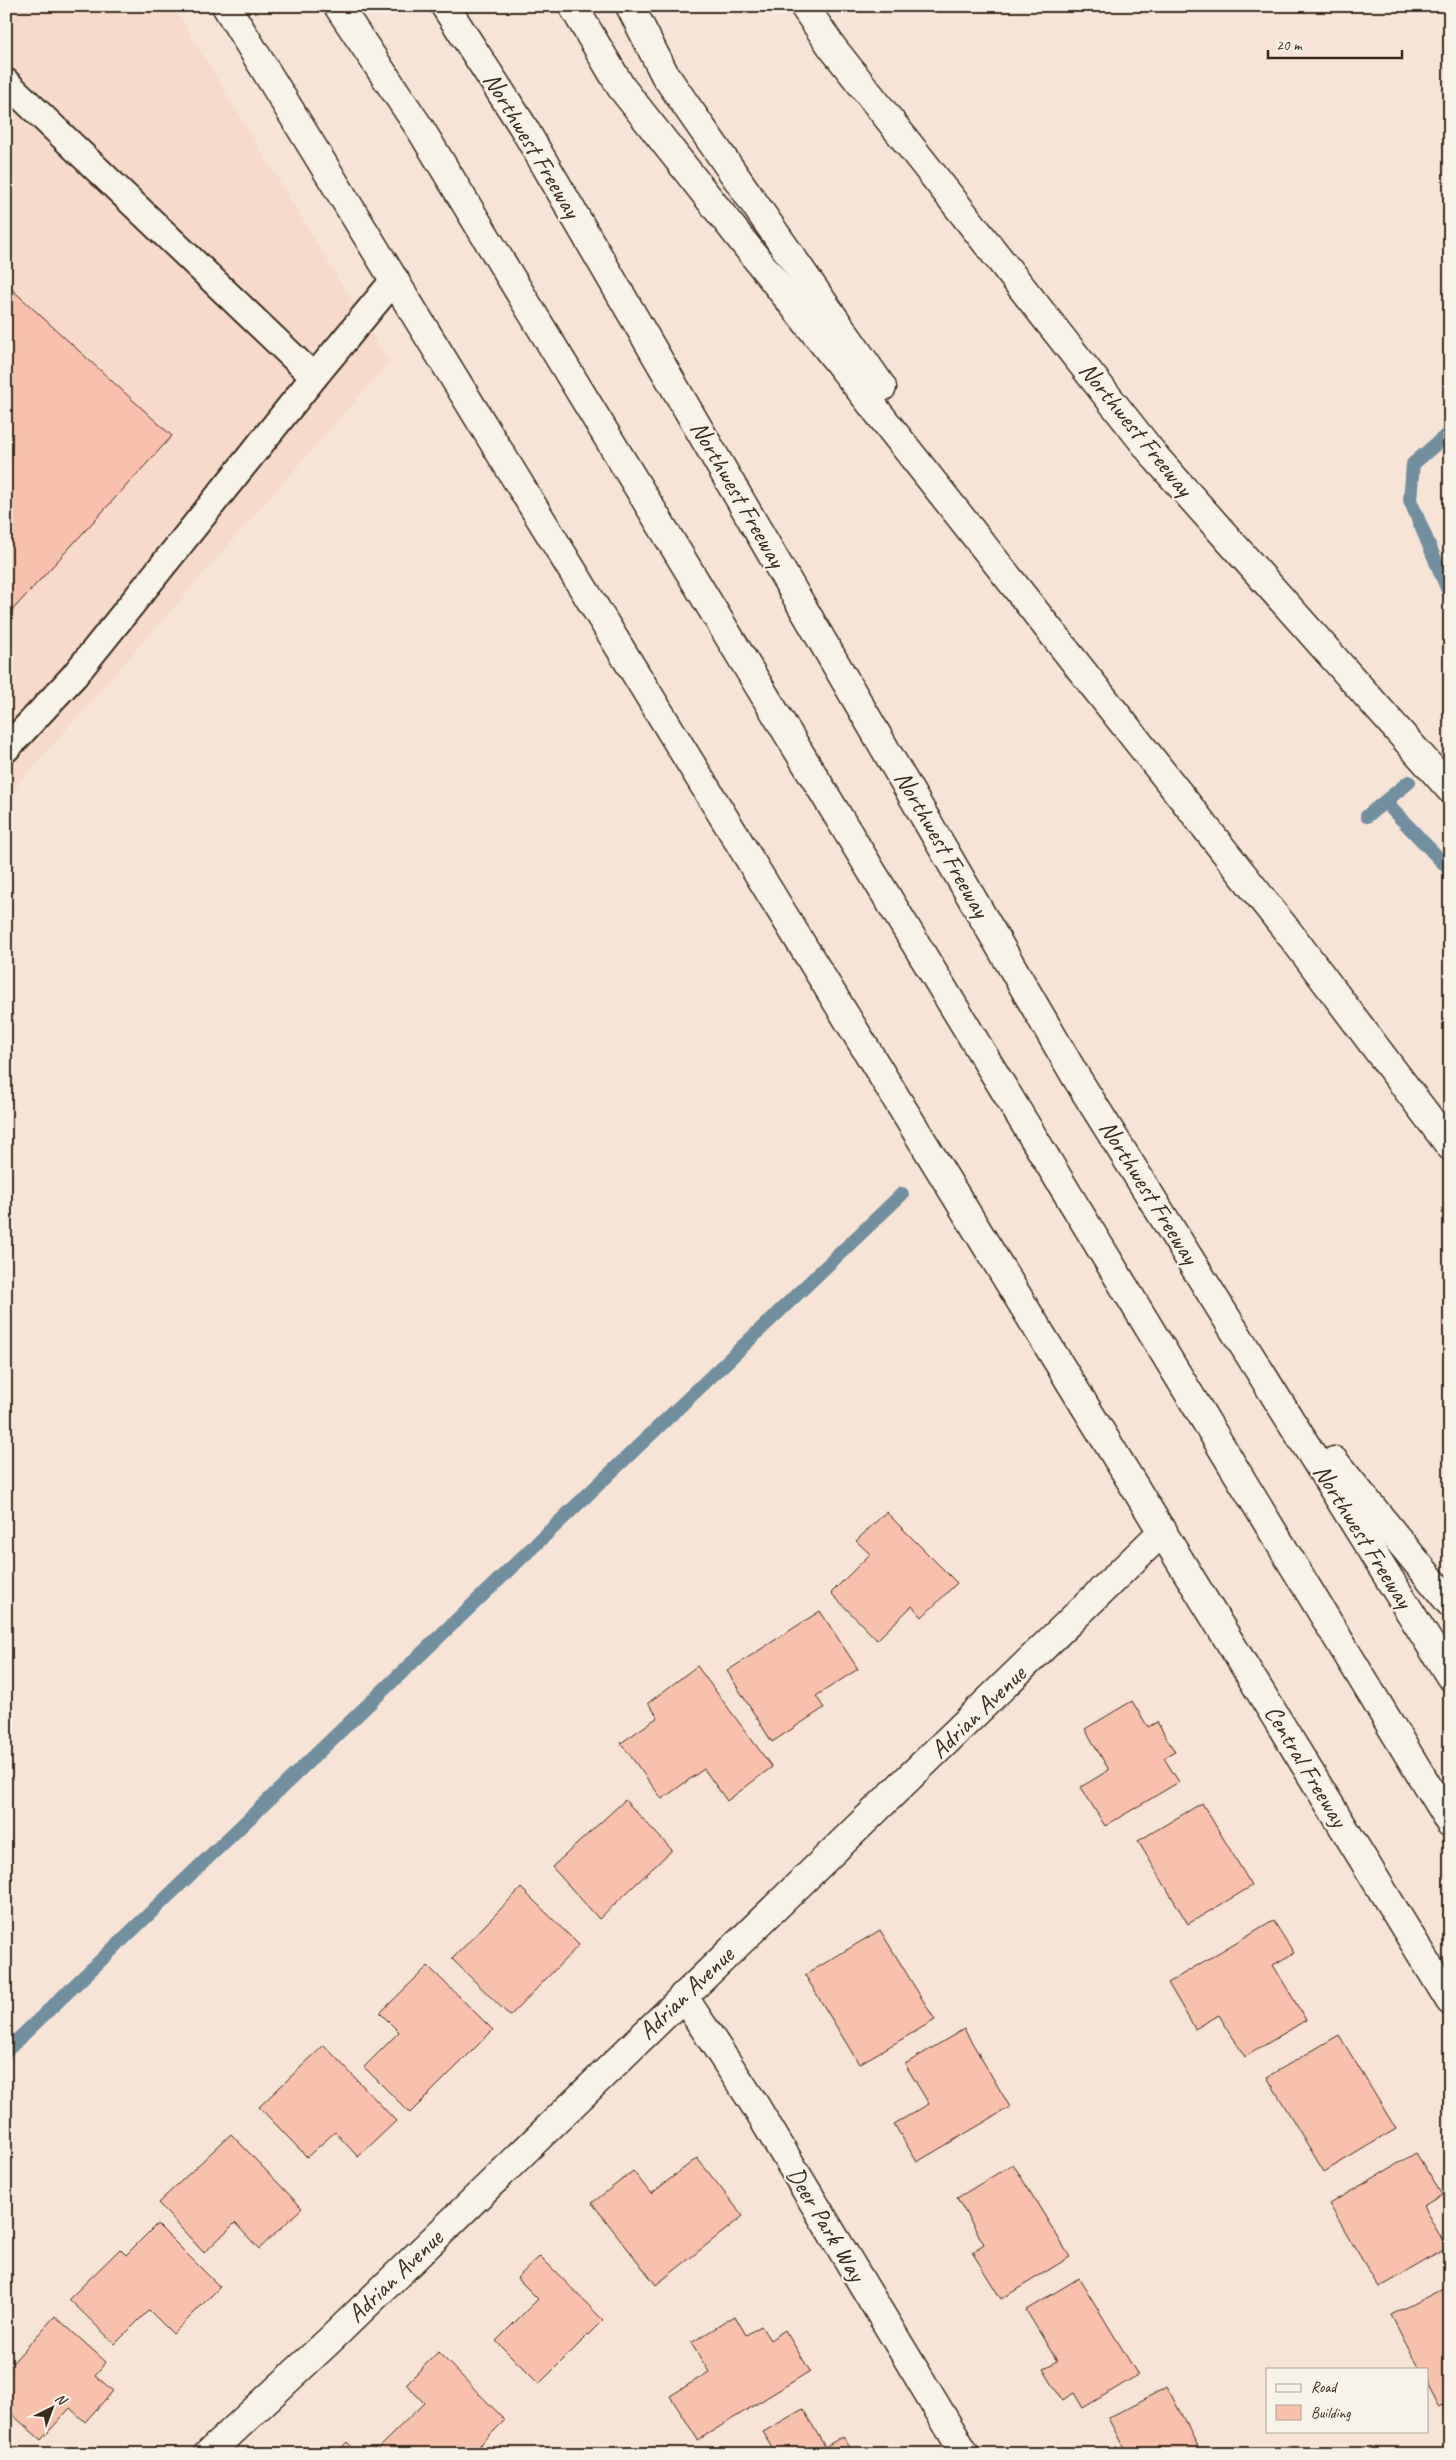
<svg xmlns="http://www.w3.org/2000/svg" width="1456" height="2460" viewBox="0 0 1456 2460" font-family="Caveat,sans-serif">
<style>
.built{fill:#f7dac9}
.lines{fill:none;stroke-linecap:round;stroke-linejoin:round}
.stream{stroke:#728fa0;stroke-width:14}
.building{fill:#f8c1ac;stroke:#3b2a1e}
.service-casing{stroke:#3b2a1e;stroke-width:30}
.minor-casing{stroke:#3b2a1e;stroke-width:31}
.secondary-casing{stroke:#3b2a1e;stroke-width:31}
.motorway-casing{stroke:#3b2a1e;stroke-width:31}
.service{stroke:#f7f3e8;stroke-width:26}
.minor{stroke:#f7f3e8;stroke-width:28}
.secondary{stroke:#f7f3e8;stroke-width:28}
.motorway{stroke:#f7f3e8;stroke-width:28}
.labels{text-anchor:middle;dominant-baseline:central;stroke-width:4.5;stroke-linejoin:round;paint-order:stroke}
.street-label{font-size:25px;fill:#3b2a1e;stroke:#f7f3e8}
</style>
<rect width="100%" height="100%" fill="#f7e4d6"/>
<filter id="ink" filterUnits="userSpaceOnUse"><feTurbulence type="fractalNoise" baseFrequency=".02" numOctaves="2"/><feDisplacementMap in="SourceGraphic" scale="10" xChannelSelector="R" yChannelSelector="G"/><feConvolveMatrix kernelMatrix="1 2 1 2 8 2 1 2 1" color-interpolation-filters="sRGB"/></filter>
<g filter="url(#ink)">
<path class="built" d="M 6,6 L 173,6 L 389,362 L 6,798 Z"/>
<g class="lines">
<g class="stream">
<path d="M 1450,432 L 1413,464 L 1410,500 L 1450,595"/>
<path d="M 1385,802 L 1450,870"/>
<path d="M 1367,816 L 1409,782"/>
<path d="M 6,2051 L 902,1194"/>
</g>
</g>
<g class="building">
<path d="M 6,284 L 172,436 L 6,617 Z"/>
<path d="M 886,1512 L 957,1583 L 922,1617 L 912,1606 L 877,1640 L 831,1593 L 870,1554 L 856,1541 Z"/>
<path d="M 820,1611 L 858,1669 L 816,1696 L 824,1708 L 772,1742 L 727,1671 Z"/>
<path d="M 697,1666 L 772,1767 L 727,1801 L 704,1769 L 662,1799 L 621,1743 L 658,1717 L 648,1703 Z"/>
<path d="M 1132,1701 L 1148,1727 L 1157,1722 L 1175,1752 L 1164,1758 L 1179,1782 L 1105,1826 L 1081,1787 L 1109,1770 L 1085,1729 Z"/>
<path d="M 625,1800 L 672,1850 L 599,1919 L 552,1867 Z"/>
<path d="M 1202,1803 L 1252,1886 L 1188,1924 L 1138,1841 Z"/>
<path d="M 521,1888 L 579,1945 L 510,2016 L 452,1959 Z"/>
<path d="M 1273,1920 L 1294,1953 L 1273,1965 L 1306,2020 L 1245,2057 L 1219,2015 L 1195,2029 L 1168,1983 Z"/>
<path d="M 880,1930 L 935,2020 L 859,2064 L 805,1975 Z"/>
<path d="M 428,1966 L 493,2030 L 410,2113 L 364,2067 L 399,2032 L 380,2013 Z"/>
<path d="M 964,2029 L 1010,2107 L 917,2162 L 894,2124 L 929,2104 L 905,2064 Z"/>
<path d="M 1339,2035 L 1396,2129 L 1324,2172 L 1267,2077 Z"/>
<path d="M 324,2045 L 396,2121 L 358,2157 L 335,2132 L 307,2157 L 259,2107 Z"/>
<path d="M 231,2134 L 302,2208 L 259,2249 L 235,2223 L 204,2253 L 158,2203 Z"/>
<path d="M 1416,2153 L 1442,2195 L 1423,2206 L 1447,2248 L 1379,2288 L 1329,2204 Z"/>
<path d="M 697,2158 L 743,2216 L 656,2285 L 592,2203 L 633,2171 L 651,2194 Z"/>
<path d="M 1013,2164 L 1070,2257 L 1001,2299 L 972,2252 L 984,2244 L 957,2198 Z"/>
<path d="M 157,2224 L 220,2287 L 173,2334 L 149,2310 L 115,2344 L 69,2299 L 120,2249 L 126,2255 Z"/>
<path d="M 540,2256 L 603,2320 L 539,2384 L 496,2341 L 538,2299 L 517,2278 Z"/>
<path d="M 1079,2278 L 1138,2375 L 1083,2408 L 1074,2393 L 1062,2400 L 1043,2369 L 1057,2361 L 1026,2310 Z"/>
<path d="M 1450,2285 L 1450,2402 L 1438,2407 L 1427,2386 L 1427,2369 L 1419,2369 L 1391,2315 Z"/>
<path d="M 55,2316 L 106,2362 L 95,2375 L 113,2391 L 85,2422 L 70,2408 L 41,2440 L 6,2409 L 6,2370 Z"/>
<path d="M 735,2316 L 746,2335 L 761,2326 L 770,2340 L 785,2330 L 810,2371 L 698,2440 L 670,2396 L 709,2372 L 691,2343 Z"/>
<path d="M 438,2352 L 505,2420 L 471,2454 L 384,2454 L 378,2448 L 424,2403 L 406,2384 Z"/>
<path d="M 1167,2387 L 1202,2454 L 1127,2454 L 1108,2418 Z"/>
<path d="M 803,2409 L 825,2447 L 843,2436 L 854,2454 L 776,2454 L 763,2432 Z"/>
<path d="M 6,2440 L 24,2454 L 6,2454 Z"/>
<path d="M 347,2442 L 359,2454 L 335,2454 Z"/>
</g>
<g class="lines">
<g class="service-casing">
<g id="service">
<path d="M 6,82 L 314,377 L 74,676 L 6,749"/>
<path d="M 314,377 L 395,279"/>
</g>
</g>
<g class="minor-casing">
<g id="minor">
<path d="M 683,1996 L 753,2102 L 965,2454"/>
<path d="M 208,2454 L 331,2339 L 1163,1531"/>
</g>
</g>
<g class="secondary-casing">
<g id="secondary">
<path d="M 226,6 L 1450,2001"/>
<path d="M 804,6 L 832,47 L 1157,459 L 1450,789"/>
</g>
</g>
<g class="motorway-casing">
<g id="motorway">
<path d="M 338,6 L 421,130 L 1450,1823"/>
<path d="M 445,6 L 522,125 L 1076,1077 L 1450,1676"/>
<path d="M 573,6 L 621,87 L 1296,942 L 1450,1146"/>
<path d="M 630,6 L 665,75 L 882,387"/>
<path d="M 1334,1461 L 1450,1603"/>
</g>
</g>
<use href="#service" class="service"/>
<use href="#minor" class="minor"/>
<use href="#secondary" class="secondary"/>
<use href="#motorway" class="motorway"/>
</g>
</g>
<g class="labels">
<g class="street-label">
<text transform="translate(532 145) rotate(59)">Northwest Freeway</text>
<text transform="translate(1136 429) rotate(51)">Northwest Freeway</text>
<text transform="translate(738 494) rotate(60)">Northwest Freeway</text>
<text transform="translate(942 844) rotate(60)">Northwest Freeway</text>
<text transform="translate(1149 1192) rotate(58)">Northwest Freeway</text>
<text transform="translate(1363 1536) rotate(58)">Northwest Freeway</text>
<text transform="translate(978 1712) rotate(-44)">Adrian Avenue</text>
<text transform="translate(1306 1766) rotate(59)">Central Freeway</text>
<text transform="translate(686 1993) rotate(-44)">Adrian Avenue</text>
<text transform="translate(826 2224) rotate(59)">Deer Park Way</text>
<text transform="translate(395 2276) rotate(-44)">Adrian Avenue</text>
</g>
</g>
<rect width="1456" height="2460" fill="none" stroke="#f7f3e8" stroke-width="25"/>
<rect x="12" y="12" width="1431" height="2435" fill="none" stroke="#3b2a1e" stroke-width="2" filter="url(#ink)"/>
<rect x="1266" y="2368" width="162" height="65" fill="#f7f3e8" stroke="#aca397"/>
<rect x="1276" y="2384" width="25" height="8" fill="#f7f3e8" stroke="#aca397"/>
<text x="1311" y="2392" font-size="15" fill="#3b2a1e">Road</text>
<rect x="1276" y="2405" width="25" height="15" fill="#f8c1ac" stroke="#aca397"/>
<text x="1311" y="2418" font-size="15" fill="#3b2a1e">Building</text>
<g transform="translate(52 2408) rotate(42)" stroke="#f7f3e8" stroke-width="4" paint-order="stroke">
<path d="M0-4L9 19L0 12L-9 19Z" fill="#3b2a1e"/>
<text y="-8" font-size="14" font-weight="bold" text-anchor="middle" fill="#3b2a1e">N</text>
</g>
<path d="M1268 50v8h134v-8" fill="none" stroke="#3b2a1e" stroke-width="2.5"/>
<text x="1276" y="50" font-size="15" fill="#3b2a1e" stroke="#f7f3e8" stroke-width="4" paint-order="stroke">20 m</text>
</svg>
